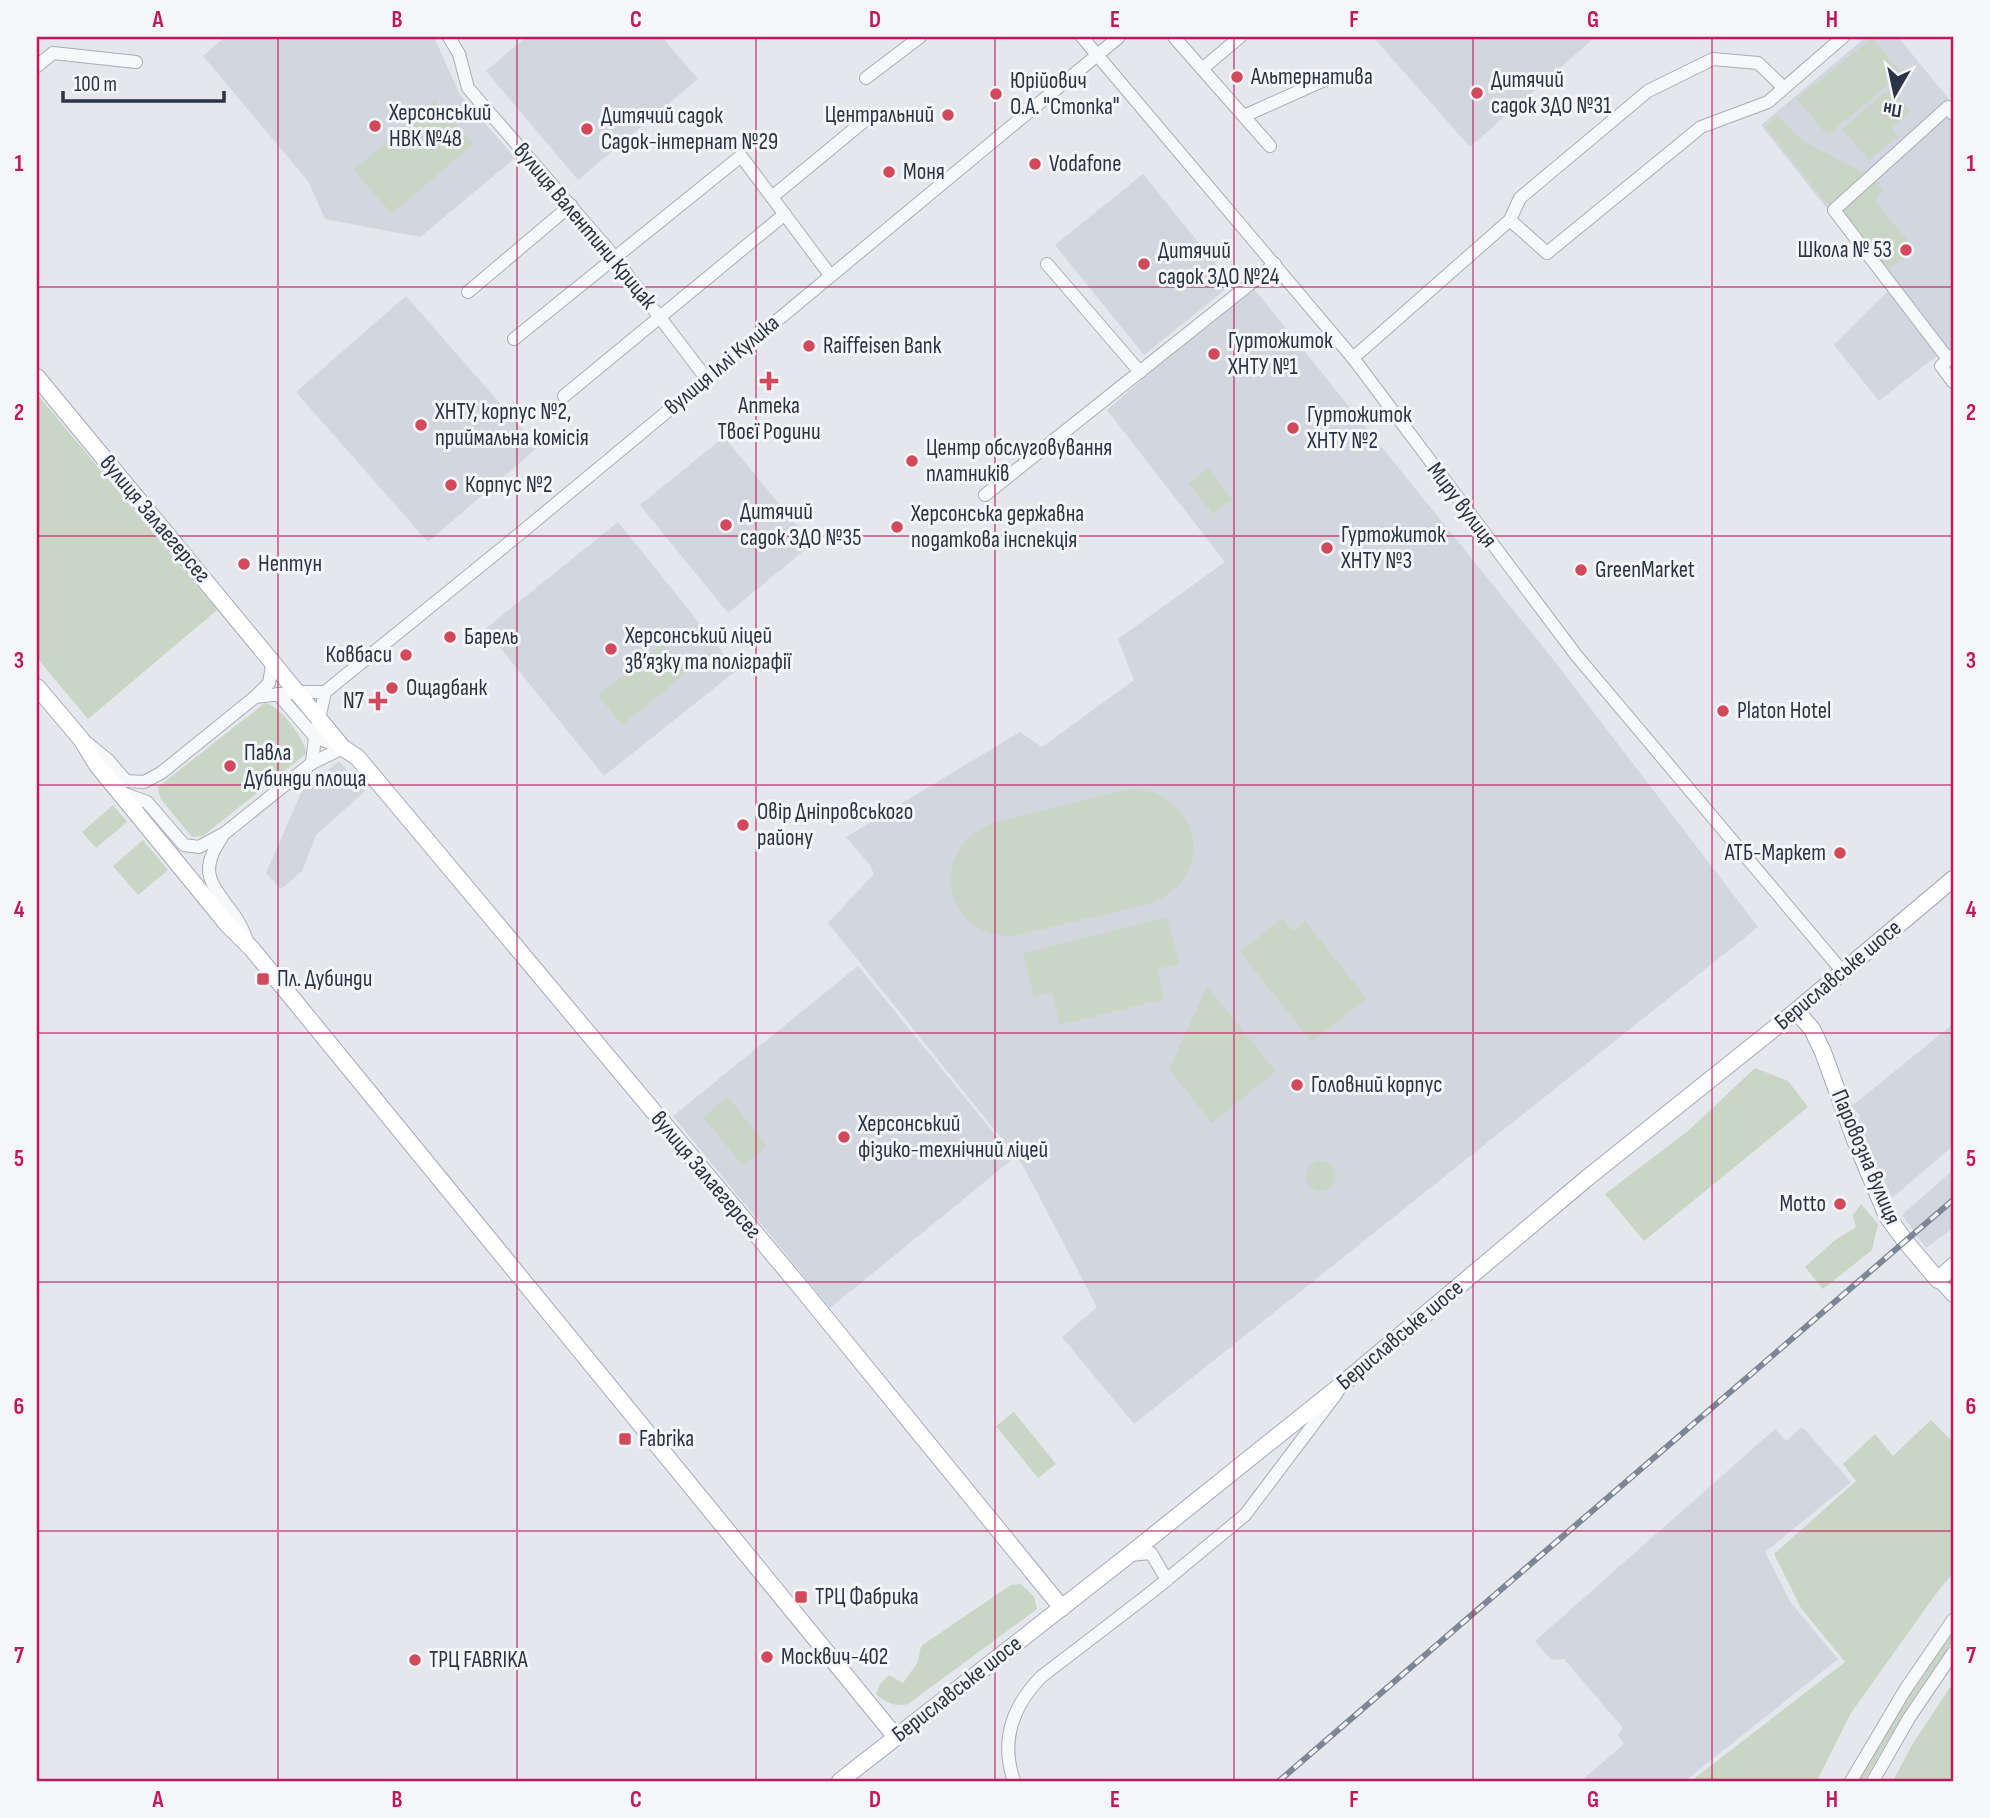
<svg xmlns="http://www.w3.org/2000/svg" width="1990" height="1818" viewBox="0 0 1990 1818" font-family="'Sofia Sans Condensed',sans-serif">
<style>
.built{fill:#d2d6de}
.green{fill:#c9d6c5}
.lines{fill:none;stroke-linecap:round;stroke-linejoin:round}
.minor-casing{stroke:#a9aeb7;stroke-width:14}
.major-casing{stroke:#a3abb8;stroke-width:18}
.minor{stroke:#f7f8fa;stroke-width:12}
.major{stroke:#fff;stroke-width:16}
.rail-casing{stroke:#7d8696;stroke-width:6}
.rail{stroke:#f4f6f9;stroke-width:3.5;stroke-dasharray:10;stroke-linecap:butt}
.grid{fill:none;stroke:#c2185b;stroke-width:2;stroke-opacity:0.55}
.poi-dot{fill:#d1495b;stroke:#f4f6f9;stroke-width:2.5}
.labels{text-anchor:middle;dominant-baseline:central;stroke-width:6;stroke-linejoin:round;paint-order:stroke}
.poi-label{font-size:23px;fill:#2b3445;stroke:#f4f6f9;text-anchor:start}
.street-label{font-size:23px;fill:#2b3445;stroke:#f4f6f9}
.neatline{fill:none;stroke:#c2185b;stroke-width:2.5}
.grid-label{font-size:23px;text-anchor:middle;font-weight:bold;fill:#c2185b}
</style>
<rect width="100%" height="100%" fill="#e4e7ec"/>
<g class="built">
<path d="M 225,37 L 434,37 L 460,95 L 515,158 L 420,237 L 325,219 L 308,181 L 203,56 Z"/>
<path d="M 526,37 L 662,37 L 698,79 L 578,180 L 486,71 Z"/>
<path d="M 1373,37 L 1591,37 L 1593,39 L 1470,147 Z"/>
<path d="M 1866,37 L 1898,37 L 1953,104 L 1953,346 L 1927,363 L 1879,401 L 1834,345 L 1890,289 L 1761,125 Z"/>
<path d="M 1143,174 L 1232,284 L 1144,355 L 1055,245 Z"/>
<path d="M 1251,285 L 1552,658 L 1758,927 L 1134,1424 L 1062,1337 L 1097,1307 L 1022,1164 L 828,923 L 874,874 L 870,865 L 846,837 L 1020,732 L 1042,747 L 1134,680 L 1118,639 L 1225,562 L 1107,410 Z"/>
<path d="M 406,296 L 538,447 L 428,542 L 296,392 Z"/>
<path d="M 724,437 L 812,544 L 728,613 L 640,505 Z"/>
<path d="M 618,522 L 737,670 L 604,776 L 485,629 Z"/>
<path d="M 339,761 L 365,791 L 316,835 L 302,871 L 281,889 L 266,873 L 302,791 Z"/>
<path d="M 858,966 L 1014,1158 L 830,1308 L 673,1116 Z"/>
<path d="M 1953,1024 L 1953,1146 L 1892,1198 L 1858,1122 L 1860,1116 L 1852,1106 Z"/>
<path d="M 1953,1170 L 1953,1228 L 1926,1248 L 1902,1215 Z"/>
<path d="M 1802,1427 L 1851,1482 L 1765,1552 L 1791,1603 L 1838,1659 L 1685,1781 L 1581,1781 L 1624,1744 L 1618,1735 L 1623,1728 L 1564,1659 L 1551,1660 L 1535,1641 L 1775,1429 L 1786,1441 Z"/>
</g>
<g class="green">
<path d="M 1872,38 L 1902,74 L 1827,135 L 1797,99 Z"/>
<path d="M 1890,88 L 1911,112 L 1892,128 L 1898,136 L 1869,160 L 1842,129 Z"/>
<path d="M 435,100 L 473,144 L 392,214 L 354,170 Z"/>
<path d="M 1777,115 L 1803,141 L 1865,174 L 1830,208 L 1765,126 Z"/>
<path d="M 1875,177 L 1883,191 L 1875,201 L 1915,249 L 1889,269 L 1842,210 Z"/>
<path d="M 37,394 L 217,610 L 88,719 L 37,658 Z"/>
<path d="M 1208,468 L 1232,499 L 1213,514 L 1189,484 Z"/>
<path d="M 662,644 L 686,673 L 622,725 L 598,695 Z"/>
<path d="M 265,703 C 277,703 307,741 306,754 L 203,836 L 192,837 L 160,798 L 158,787 Z"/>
<path d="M 1130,789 C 1201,789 1218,878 1151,903 L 1014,936 C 942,937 926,848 993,823 Z"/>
<path d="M 113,805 L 127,822 L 96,848 L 82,832 Z"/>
<path d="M 143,840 L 168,870 L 138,895 L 113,866 Z"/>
<path d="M 1167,917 L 1179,964 L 1157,969 L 1164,999 L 1060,1025 L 1052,993 L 1034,997 L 1023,953 Z"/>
<path d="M 1282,918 L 1293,931 L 1305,921 L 1366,998 L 1312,1042 L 1240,952 Z"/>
<path d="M 1207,987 L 1276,1071 L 1212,1123 L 1169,1069 Z"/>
<path d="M 1755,1068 L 1788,1081 L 1808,1107 L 1644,1241 L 1605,1194 L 1688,1131 Z"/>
<path d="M 728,1097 L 767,1146 L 743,1166 L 703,1117 Z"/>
<circle cx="1321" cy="1176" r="15"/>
<path d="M 1861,1204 L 1878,1224 L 1872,1250 L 1823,1289 L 1805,1267 L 1835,1240 L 1856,1227 L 1853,1215 Z"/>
<path d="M 1014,1412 L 1056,1464 L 1038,1478 L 996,1426 Z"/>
<path d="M 1931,1420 L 1953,1442 L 1953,1573 L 1938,1591 L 1851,1713 L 1817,1781 L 1691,1781 L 1845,1662 L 1801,1608 L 1774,1554 L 1856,1481 L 1843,1464 L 1875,1434 L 1893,1456 Z"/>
<path d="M 1021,1584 L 1034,1597 L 1037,1609 L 908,1704 C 895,1707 886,1703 876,1694 L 880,1684 L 889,1675 L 903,1683 L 918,1662 L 921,1646 L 1011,1585 Z"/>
<path d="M 1953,1629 L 1953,1641 L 1911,1702 L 1864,1781 L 1857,1781 L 1900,1707 Z"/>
<path d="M 1953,1683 L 1953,1781 L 1893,1781 L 1912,1745 Z"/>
</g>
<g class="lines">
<g class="minor-casing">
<g id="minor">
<path d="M 449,37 L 459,54 L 468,88 L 607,248 L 706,378"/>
<path d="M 1082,37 L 1353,358 L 1576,655 L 1843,972"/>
<path d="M 1174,37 L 1270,146"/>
<path d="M 37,66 L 53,53 L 136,62"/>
<path d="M 1202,69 L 1240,37"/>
<path d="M 866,78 L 920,37"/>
<path d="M 1244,116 L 1331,77"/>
<path d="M 772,197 L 864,121"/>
<path d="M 1510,220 L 1520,198 L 1648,91 L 1713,59 L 1758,63 L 1784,88"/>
<path d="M 1047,264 L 1140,372"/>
<path d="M 468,292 L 571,205"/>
<path d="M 514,339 L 741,156 L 830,275"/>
<path d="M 1953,355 L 1941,366 L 1953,382"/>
<path d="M 1353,358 L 1510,220 L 1547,253 L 1701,127 L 1768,102 L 1843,37"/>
<path d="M 1948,359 L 1834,210 L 1948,107 L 1953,114"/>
<path d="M 564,396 L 785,214"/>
<path d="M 985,495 L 1275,264"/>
<path d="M 325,692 L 517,536 L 1119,37"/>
<path d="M 278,694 L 315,737 L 343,748"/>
<path d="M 255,697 L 298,692 L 325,692"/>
<path d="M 87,743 L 108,760 L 126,781 L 144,782 L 161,773 L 255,697 L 269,683 L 273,660"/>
<path d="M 312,763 L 315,737 L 325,692"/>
<path d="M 122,793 L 147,802 L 184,845 L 199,847 L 225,833 L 312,763 L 343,748"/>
<path d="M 222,837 C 197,873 212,884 234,915 C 240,922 243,931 247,940"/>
<path d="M 1938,1280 L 1953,1296"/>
<path d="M 1129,1555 L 1151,1553 L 1167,1580"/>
<path d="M 1014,1781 C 1000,1741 1012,1707 1041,1677 L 1153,1591 L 1245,1515 L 1337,1393"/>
<path d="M 1851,1781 L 1905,1690 L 1953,1620"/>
<path d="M 1873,1781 L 1909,1718 L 1953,1653"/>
</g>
</g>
<g class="major-casing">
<g id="major">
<path d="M 37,377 L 343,748 L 357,757 L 404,813 L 802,1289 L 1062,1608"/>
<path d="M 37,687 L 81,739 L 97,765 L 227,924 L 252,949 L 895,1736"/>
<path d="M 1796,1011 L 1812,1029 L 1823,1052 L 1855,1140 L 1887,1216 L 1905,1241 L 1938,1280 L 1953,1266"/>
<path d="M 840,1781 L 1129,1555 L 1346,1381 L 1586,1179 L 1796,1011 L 1953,879"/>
</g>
</g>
<use href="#minor" class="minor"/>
<use href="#major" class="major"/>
<g class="rail-casing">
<path id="rail" d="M 1279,1781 L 1953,1200"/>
</g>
<use href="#rail" class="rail"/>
</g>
<path class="grid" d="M 278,37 L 278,1781M 517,37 L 517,1781M 756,37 L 756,1781M 995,37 L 995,1781M 1234,37 L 1234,1781M 1473,37 L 1473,1781M 1712,37 L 1712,1781M 37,287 L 1953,287M 37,536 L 1953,536M 37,785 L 1953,785M 37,1033 L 1953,1033M 37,1282 L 1953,1282M 37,1531 L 1953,1531"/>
<g class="poi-dot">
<circle cx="1237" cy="77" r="7"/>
<circle cx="1477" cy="93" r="7"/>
<circle cx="996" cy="94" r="7"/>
<circle cx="948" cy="115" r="7"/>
<circle cx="375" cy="126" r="7"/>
<circle cx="587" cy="129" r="7"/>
<circle cx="1035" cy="164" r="7"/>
<circle cx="889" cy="172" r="7"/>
<circle cx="1906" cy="250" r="7"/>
<circle cx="1144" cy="264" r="7"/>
<circle cx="809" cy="346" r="7"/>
<circle cx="1214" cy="354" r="7"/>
<path d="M765.5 370.5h7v7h7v7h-7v7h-7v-7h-7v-7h7z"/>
<circle cx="421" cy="425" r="7"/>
<circle cx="1293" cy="428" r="7"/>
<circle cx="912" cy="461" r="7"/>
<circle cx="451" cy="485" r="7"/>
<circle cx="726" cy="525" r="7"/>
<circle cx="897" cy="527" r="7"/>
<circle cx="1327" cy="548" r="7"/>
<circle cx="244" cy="564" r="7"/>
<circle cx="1581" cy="570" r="7"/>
<circle cx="450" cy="637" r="7"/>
<circle cx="611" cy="649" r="7"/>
<circle cx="406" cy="655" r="7"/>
<circle cx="392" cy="688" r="7"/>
<path d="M374.5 690.5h7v7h7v7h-7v7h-7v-7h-7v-7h7z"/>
<circle cx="1723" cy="711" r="7"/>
<circle cx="230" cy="766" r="7"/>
<circle cx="743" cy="825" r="7"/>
<circle cx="1840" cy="853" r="7"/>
<rect x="256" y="972" width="14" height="14" rx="3.5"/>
<circle cx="1297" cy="1085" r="7"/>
<circle cx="844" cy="1137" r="7"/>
<circle cx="1840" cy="1204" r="7"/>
<rect x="618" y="1432" width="14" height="14" rx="3.5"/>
<rect x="794" y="1590" width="14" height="14" rx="3.5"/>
<circle cx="767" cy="1657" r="7"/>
<circle cx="415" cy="1660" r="7"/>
</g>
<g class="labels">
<g class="poi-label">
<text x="1251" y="77">Альтернатива</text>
<text x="1491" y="80">Дитячий<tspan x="1491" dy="26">садок ЗДО №31</tspan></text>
<text x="1010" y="81">Юрійович<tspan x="1010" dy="26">О.А. "Стопка"</tspan></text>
<text x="389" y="113">Херсонський<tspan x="389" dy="26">НВК №48</tspan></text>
<text x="934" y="115" text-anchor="end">Центральний</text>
<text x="601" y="116">Дитячий садок<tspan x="601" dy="26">Садок-інтернат №29</tspan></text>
<text x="1049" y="164">Vodafone</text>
<text x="903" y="172">Моня</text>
<text x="1892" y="250" text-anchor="end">Школа № 53</text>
<text x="1158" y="251">Дитячий<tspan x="1158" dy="26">садок ЗДО №24</tspan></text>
<text x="1228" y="341">Гуртожиток<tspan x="1228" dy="26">ХНТУ №1</tspan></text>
<text x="823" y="346">Raiffeisen Bank</text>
<text x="769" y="406" text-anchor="middle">Аптека<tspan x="769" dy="26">Твоєї Родини</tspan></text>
<text x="435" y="412">ХНТУ, корпус №2,<tspan x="435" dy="26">приймальна комісія</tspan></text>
<text x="1307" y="415">Гуртожиток<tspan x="1307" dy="26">ХНТУ №2</tspan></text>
<text x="926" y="448">Центр обслуговування<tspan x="926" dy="26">платників</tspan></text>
<text x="465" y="485">Корпус №2</text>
<text x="740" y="512">Дитячий<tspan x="740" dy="26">садок ЗДО №35</tspan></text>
<text x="911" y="514">Херсонська державна<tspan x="911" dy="26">податкова інспекція</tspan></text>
<text x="1341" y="535">Гуртожиток<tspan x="1341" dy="26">ХНТУ №3</tspan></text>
<text x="258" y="564">Нептун</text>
<text x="1595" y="570">GreenMarket</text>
<text x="625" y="636">Херсонський ліцей<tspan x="625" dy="26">зв’язку та поліграфії</tspan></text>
<text x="464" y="637">Барель</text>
<text x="392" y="655" text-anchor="end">Ковбаси</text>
<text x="406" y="688">Ощадбанк</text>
<text x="364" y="701" text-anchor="end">N7</text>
<text x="1737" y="711">Platon Hotel</text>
<text x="244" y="753">Павла<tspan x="244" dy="26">Дубинди площа</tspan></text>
<text x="757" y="812">Овір Дніпровського<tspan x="757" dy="26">району</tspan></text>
<text x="1826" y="853" text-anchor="end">АТБ-Маркет</text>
<text x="277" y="979">Пл. Дубинди</text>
<text x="1311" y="1085">Головний корпус</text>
<text x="858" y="1124">Херсонський<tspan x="858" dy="26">фізико-технічний ліцей</tspan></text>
<text x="1826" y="1204" text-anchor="end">Motto</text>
<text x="639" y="1439">Fabrika</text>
<text x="815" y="1597">ТРЦ Фабрика</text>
<text x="781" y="1657">Москвич-402</text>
<text x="429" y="1660">ТРЦ FABRIKA</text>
</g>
<g class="street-label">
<text transform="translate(585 226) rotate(50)">вулиця Валентини Крицак</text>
<text transform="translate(722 365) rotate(-40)">вулиця Іллі Кулика</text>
<text transform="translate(1462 505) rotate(53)">Миру вулиця</text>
<text transform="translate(155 519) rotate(50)">вулиця Залаегерсег</text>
<text transform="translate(1838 975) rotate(-40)">Бериславське шосе</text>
<text transform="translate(1866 1157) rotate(67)">Паровозна вулиця</text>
<text transform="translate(706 1175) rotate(50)">вулиця Залаегерсег</text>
<text transform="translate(1400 1335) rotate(-40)">Бериславське шосе</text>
<text transform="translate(957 1689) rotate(-38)">Бериславське шосе</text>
</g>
</g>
<rect width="1990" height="1818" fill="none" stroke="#f4f6f9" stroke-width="77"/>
<g transform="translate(1895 94) rotate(189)" stroke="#f4f6f9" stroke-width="5" paint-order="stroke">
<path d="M0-5L12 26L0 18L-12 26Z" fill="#2b3445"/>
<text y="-10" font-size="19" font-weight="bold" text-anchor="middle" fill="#2b3445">Пн</text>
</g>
<path d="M63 91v10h161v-10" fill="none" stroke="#2b3445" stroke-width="3.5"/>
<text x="74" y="91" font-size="21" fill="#2b3445" stroke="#f4f6f9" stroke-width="5" paint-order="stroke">100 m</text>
<rect x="38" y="38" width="1914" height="1742" class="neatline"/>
<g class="grid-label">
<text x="158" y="27">A</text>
<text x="397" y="27">B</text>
<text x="636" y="27">C</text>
<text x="875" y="27">D</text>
<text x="1115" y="27">E</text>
<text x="1354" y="27">F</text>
<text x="1593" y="27">G</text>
<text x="1832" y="27">H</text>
<text x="19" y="171">1</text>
<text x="1971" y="171">1</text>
<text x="19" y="420">2</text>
<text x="1971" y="420">2</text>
<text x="19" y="668">3</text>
<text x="1971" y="668">3</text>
<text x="19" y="917">4</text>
<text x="1971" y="917">4</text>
<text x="19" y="1166">5</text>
<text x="1971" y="1166">5</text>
<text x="19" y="1414">6</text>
<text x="1971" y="1414">6</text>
<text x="19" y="1663">7</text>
<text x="1971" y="1663">7</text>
<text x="158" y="1807">A</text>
<text x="397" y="1807">B</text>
<text x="636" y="1807">C</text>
<text x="875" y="1807">D</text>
<text x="1115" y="1807">E</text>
<text x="1354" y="1807">F</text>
<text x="1593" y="1807">G</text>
<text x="1832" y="1807">H</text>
</g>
</svg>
